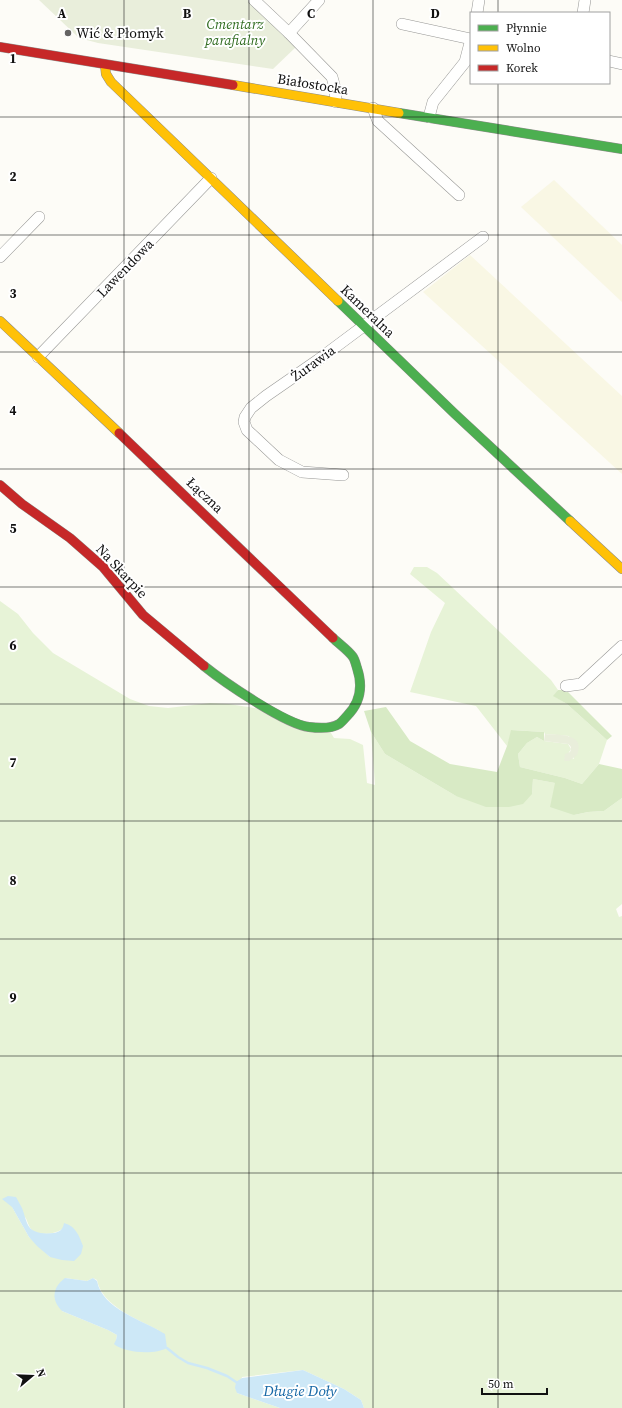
<svg xmlns="http://www.w3.org/2000/svg" width="622" height="1408" viewBox="0 0 622 1408" font-family="'Source Serif 4',serif">
<style>
.farmland{fill:#f9f7e4}
.green{fill:#e7f3d7;fill-rule:evenodd}
.forest{fill:#d8eac5}
.cemetery{fill:#e9eedb}
.water{fill:#cde8f7}
.lines{fill:none;stroke-linecap:round;stroke-linejoin:round}
.stream{stroke:#cde8f7;stroke-width:2.5}
.street-casing{stroke:#979795;stroke-width:12}
.fast-casing{stroke:#8e8d8b;stroke-width:10}
.slow-casing{stroke:#8e8d8b;stroke-width:10}
.jam-casing{stroke:#8e8d8b;stroke-width:10}
.street{stroke:#fffffe;stroke-width:11}
.fast{stroke:#4caf50;stroke-width:9}
.slow{stroke:#ffc107;stroke-width:9}
.jam{stroke:#c62828;stroke-width:9}
.grid{fill:none;stroke:#111;stroke-width:1;stroke-opacity:0.55}
.poi-dot{fill:#646362;stroke:#fff;stroke-width:1.5}
.labels{text-anchor:middle;dominant-baseline:central;stroke-width:4;stroke-linejoin:round;paint-order:stroke}
.park-label{font-size:14px;font-style:italic;fill:#2f6b1f;stroke:#fff}
.poi-label{font-size:14px;fill:#111;stroke:#fff;text-anchor:start}
.street-label{font-size:14px;fill:#111;stroke:#fff}
.water-label{font-size:15px;font-style:italic;fill:#1768a6;stroke:#fff}
.grid-label{font-size:13px;text-anchor:middle;font-weight:bold;fill:#111;stroke:#fff;stroke-width:4;stroke-linejoin:round;paint-order:stroke}
</style>
<rect width="100%" height="100%" fill="#fdfcf7"/>
<g class="farmland">
<path d="M 554,180 L 622,245 L 622,302 L 521,207 Z"/>
<path d="M 470,255 L 622,396 L 622,474 L 423,292 Z"/>
</g>
<g class="green">
<path d="M 414,567 L 427,567 L 437,573 L 551,680 L 558,690 L 554,696 L 567,704 L 607,740 L 599,764 L 582,784 L 565,778 L 520,767 L 518,754 L 527,743 L 537,737 L 544,741 L 568,744 L 571,749 L 568,754 L 565,754 L 574,759 L 569,736 L 545,734 L 544,732 L 512,730 L 507,746 L 476,706 L 410,692 L 431,632 L 445,603 L 410,574 Z"/>
<path d="M 0,601 L 18,614 L 33,633 L 53,653 L 130,699 L 149,706 L 168,708 L 210,703 L 229,704 L 261,709 L 328,728 L 334,738 L 350,739 L 363,745 L 367,783 L 375,785 L 371,732 L 385,754 L 456,796 L 532,794 L 533,779 L 555,783 L 574,815 L 588,812 L 604,811 L 622,798 L 622,904 L 616,909 L 619,917 L 622,916 L 622,1408 L 364,1408 L 361,1400 L 344,1389 L 303,1370 L 242,1377 L 237,1393 L 280,1408 L 0,1408 ZM 12,1207 C 16,1210 21,1213 25,1217 C 28,1221 28,1227 33,1231 C 41,1236 57,1234 63,1228 L 50,1257 L 29,1237 ZM 65,1278 L 87,1281 L 93,1278 L 97,1280 C 102,1306 137,1319 158,1330 L 116,1340 L 117,1335 L 108,1330 L 62,1311 Z"/>
</g>
<g class="forest">
<path d="M 558,690 L 566,690 L 612,736 L 607,740 L 567,704 L 553,696 Z"/>
<path d="M 386,707 L 410,741 L 450,764 L 497,772 L 507,746 L 511,730 L 544,732 L 544,741 L 537,737 L 527,743 L 518,754 L 520,767 L 565,778 L 582,784 L 599,764 L 622,769 L 622,798 L 604,811 L 588,812 L 574,815 L 550,807 L 555,783 L 533,779 L 532,794 L 523,804 L 509,807 L 486,807 L 456,796 L 385,754 L 371,732 L 364,711 Z"/>
</g>
<g class="cemetery">
<path d="M 39,0 L 248,0 L 297,46 L 273,69 L 98,43 L 79,38 Z"/>
<path d="M 545,734 C 559,735 586,733 577,755 L 569,761 L 564,761 L 565,754 L 570,752 C 572,748 571,746 568,744 L 544,741 Z"/>
</g>
<g class="water">
<path d="M 8,1196 L 16,1197 C 18,1201 20,1204 22,1208 C 24,1213 25,1218 27,1223 C 31,1234 44,1234 54,1233 C 60,1232 63,1229 64,1223 C 76,1226 79,1236 83,1246 L 81,1254 L 74,1261 L 62,1260 L 50,1257 L 37,1246 L 29,1237 L 12,1207 L 2,1199 Z"/>
<path d="M 65,1278 L 87,1281 L 93,1278 L 97,1281 C 102,1309 143,1320 165,1334 L 167,1348 C 155,1355 124,1353 114,1344 L 116,1340 L 117,1335 L 108,1330 L 62,1311 C 51,1300 52,1288 65,1278 Z"/>
<path d="M 303,1370 L 344,1389 L 361,1400 L 364,1408 L 280,1408 L 237,1393 L 235,1388 L 236,1382 L 242,1378 Z"/>
</g>
<g class="lines">
<path class="stream" d="M 167,1348 L 178,1357 L 188,1363 L 207,1368 L 227,1376 L 236,1382"/>
<g class="street-casing">
<g id="street">
<path d="M 254,0 L 289,33 L 332,77 L 335,88 L 336,102"/>
<path d="M 477,13 L 479,0"/>
<path d="M 583,13 L 585,0"/>
<path d="M 402,24 L 471,39"/>
<path d="M 289,33 L 319,0"/>
<path d="M 609,61 L 622,64"/>
<path d="M 373,108 L 378,121 L 459,195"/>
<path d="M 429,117 L 433,102 L 465,62 L 471,39"/>
<path d="M 0,257 L 39,217"/>
<path d="M 38,357 L 211,178"/>
<path d="M 343,475 L 302,472 L 279,460 L 247,430 L 244,422 L 245,417 L 251,408 L 266,396 L 318,360 L 483,237"/>
<path d="M 566,686 L 581,684 L 622,646"/>
</g>
</g>
<g class="fast-casing">
<g id="fast">
<path d="M 399,113 L 622,149"/>
<path d="M 338,301 L 455,414 L 570,521"/>
<path d="M 204,666 C 224,682 285,724 309,727 C 317,728 331,729 339,724 C 342,722 345,718 347,716 C 361,702 363,686 357,668 C 356,665 355,660 353,657 C 348,650 339,644 333,638"/>
</g>
</g>
<g class="slow-casing">
<g id="slow">
<path d="M 105,65 L 106,74 L 111,82 L 338,301"/>
<path d="M 233,85 L 399,113"/>
<path d="M 0,321 L 119,433"/>
<path d="M 570,521 L 622,569"/>
</g>
</g>
<g class="jam-casing">
<g id="jam">
<path d="M 0,47 L 233,85"/>
<path d="M 119,433 L 333,638"/>
<path d="M 0,485 L 22,504 L 70,538 L 103,567 L 143,615 L 204,666"/>
</g>
</g>
<use href="#street" class="street"/>
<use href="#fast" class="fast"/>
<use href="#slow" class="slow"/>
<use href="#jam" class="jam"/>
</g>
<path class="grid" d="M 124,0 L 124,1408M 249,0 L 249,1408M 373,0 L 373,1408M 498,0 L 498,13M 498,83 L 498,1408M 0,117 L 622,117M 0,235 L 622,235M 0,352 L 622,352M 0,469 L 622,469M 0,587 L 622,587M 0,704 L 622,704M 0,821 L 622,821M 0,939 L 622,939M 0,1056 L 622,1056M 0,1173 L 622,1173M 0,1291 L 622,1291"/>
<circle class="poi-dot" cx="68" cy="33" r="4"/>
<g class="labels">
<g class="park-label">
<text x="235" y="24">Cmentarz<tspan x="235" dy="16">parafialny</tspan></text>
</g>
<g class="poi-label">
<text x="76" y="33">Wić &amp; Płomyk</text>
</g>
<g class="street-label">
<text transform="translate(313 84) rotate(9)">Białostocka</text>
<text transform="translate(125 268) rotate(-46)">Lawendowa</text>
<text transform="translate(368 311) rotate(44)">Kameralna</text>
<text transform="translate(313 363) rotate(-36)">Żurawia</text>
<text transform="translate(205 495) rotate(43)">Łączna</text>
<text transform="translate(122 571) rotate(47)">Na Skarpie</text>
</g>
<g class="water-label">
<text x="300" y="1390">Długie Doły</text>
</g>
</g>
<g class="grid-label">
<text x="62" y="18">A</text>
<text x="187" y="18">B</text>
<text x="311" y="18">C</text>
<text x="435" y="18">D</text>
<text x="13" y="63">1</text>
<text x="13" y="181">2</text>
<text x="13" y="298">3</text>
<text x="13" y="415">4</text>
<text x="13" y="533">5</text>
<text x="13" y="650">6</text>
<text x="13" y="767">7</text>
<text x="13" y="885">8</text>
<text x="13" y="1002">9</text>
</g>
<rect x="470" y="12" width="140" height="72" fill="#ffffff" stroke="#a0a0a0"/>
<rect x="478" y="25" width="20" height="6" fill="#4caf50" stroke="#a0a0a0"/>
<text x="506" y="32" font-size="12" fill="#111111">Płynnie</text>
<rect x="478" y="45" width="20" height="6" fill="#ffc107" stroke="#a0a0a0"/>
<text x="506" y="52" font-size="12" fill="#111111">Wolno</text>
<rect x="478" y="65" width="20" height="6" fill="#c62828" stroke="#a0a0a0"/>
<text x="506" y="72" font-size="12" fill="#111111">Korek</text>
<g transform="translate(32 1376) rotate(71)" stroke="#ffffff" stroke-width="3" paint-order="stroke">
<path d="M0-3L7 15L0 10L-7 15Z" fill="#111111"/>
<text y="-6" font-size="11" font-weight="bold" text-anchor="middle" fill="#111111">N</text>
</g>
<path d="M482 1388v6h65v-6" fill="none" stroke="#111111" stroke-width="2"/>
<text x="488" y="1388" font-size="12" fill="#111111" stroke="#ffffff" stroke-width="3" paint-order="stroke">50 m</text>
</svg>
